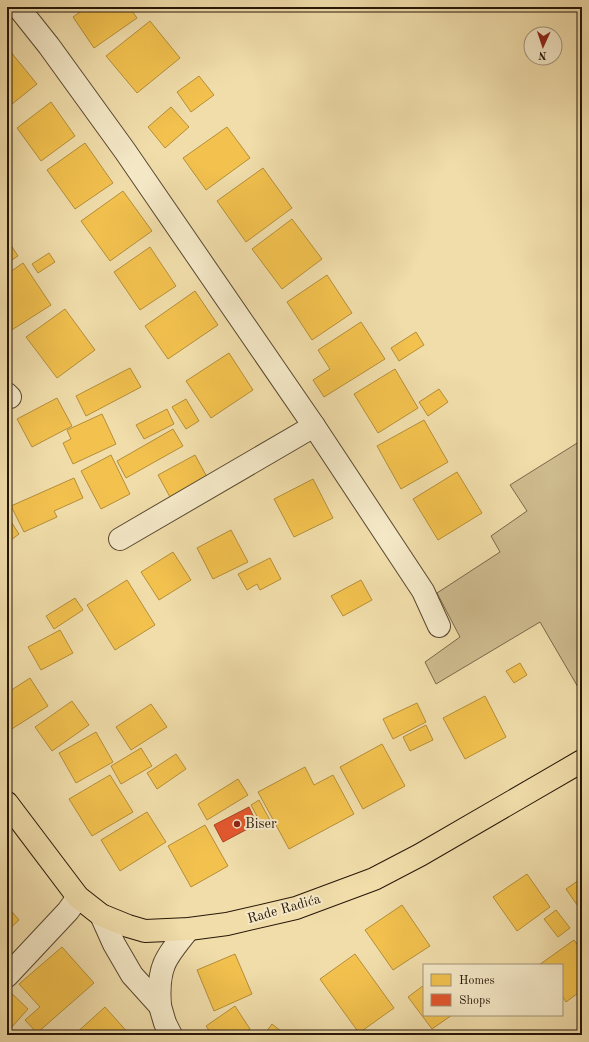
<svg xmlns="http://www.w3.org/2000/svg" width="589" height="1042" viewBox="0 0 589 1042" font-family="'Old Standard TT',serif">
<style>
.green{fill:#cebb8e;stroke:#7a684b}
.homes{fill:#f2c14e;stroke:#b58e39}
.shops{fill:#e4572e;stroke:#ab4423}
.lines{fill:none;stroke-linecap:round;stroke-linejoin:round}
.minor-casing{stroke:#584830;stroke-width:24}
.major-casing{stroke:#261608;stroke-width:24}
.minor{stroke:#f5e9c8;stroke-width:22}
.major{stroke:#f0ddaa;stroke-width:22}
.poi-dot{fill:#8f2418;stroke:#f5e9c8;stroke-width:1.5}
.labels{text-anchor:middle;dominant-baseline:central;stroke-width:4;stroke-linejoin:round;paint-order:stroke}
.poi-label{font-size:14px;fill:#261608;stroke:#f5e9c8;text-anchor:start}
.street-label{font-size:14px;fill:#261608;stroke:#f5e9c8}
</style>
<rect width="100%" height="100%" fill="#f0ddaa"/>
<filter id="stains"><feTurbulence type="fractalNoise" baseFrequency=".005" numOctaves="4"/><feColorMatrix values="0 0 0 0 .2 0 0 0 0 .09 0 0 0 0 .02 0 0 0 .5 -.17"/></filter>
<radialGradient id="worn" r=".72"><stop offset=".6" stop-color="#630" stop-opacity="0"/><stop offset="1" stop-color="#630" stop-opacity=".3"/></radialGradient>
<path class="green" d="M 582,440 L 582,694 L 540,622 L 436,684 L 425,662 L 460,637 L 437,593 L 500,552 L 491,536 L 527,511 L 510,485 Z"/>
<g class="homes">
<path d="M 87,7 L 129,7 L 137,18 L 94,48 L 73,17 Z"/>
<path d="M 150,21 L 180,58 L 137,93 L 106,56 Z"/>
<path d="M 10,51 L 37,84 L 7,108 L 7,53 Z"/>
<path d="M 199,76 L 214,95 L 191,112 L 177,92 Z"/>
<path d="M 51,102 L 75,136 L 41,161 L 17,128 Z"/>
<path d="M 171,107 L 189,127 L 165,148 L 148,127 Z"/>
<path d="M 227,127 L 250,158 L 206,190 L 183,158 Z"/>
<path d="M 85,143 L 113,183 L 75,209 L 47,170 Z"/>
<path d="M 263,168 L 292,208 L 246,242 L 217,201 Z"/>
<path d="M 123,191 L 152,231 L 110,261 L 81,221 Z"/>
<path d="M 292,219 L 322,259 L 282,289 L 252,249 Z"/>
<path d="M 7,239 L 18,256 L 7,263 Z"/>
<path d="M 150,247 L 176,286 L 140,310 L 114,272 Z"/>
<path d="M 49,253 L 55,262 L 38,273 L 32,264 Z"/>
<path d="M 23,263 L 51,305 L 7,333 L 7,274 Z"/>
<path d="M 327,275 L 352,313 L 312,340 L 287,302 Z"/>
<path d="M 195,291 L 218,325 L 168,359 L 145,326 Z"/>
<path d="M 65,309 L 95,350 L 57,378 L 26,337 Z"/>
<path d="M 361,322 L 385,359 L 324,397 L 313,380 L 330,369 L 318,350 Z"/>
<path d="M 416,332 L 424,345 L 399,361 L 391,348 Z"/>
<path d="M 229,353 L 253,390 L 211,418 L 186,381 Z"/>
<path d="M 130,368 L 141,387 L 86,416 L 76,396 Z"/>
<path d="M 395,369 L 418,408 L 378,433 L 354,394 Z"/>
<path d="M 439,389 L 448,402 L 428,416 L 419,402 Z"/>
<path d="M 57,398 L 72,426 L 32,447 L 17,419 Z"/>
<path d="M 186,399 L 199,421 L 186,429 L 172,407 Z"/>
<path d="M 167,409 L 174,424 L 144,439 L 136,425 Z"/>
<path d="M 102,414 L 116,444 L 73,464 L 63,443 L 71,439 L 67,430 Z"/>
<path d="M 424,420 L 448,462 L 401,489 L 377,446 Z"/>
<path d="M 173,429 L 183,446 L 126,478 L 117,461 Z"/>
<path d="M 111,455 L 130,494 L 101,509 L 81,471 Z"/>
<path d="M 195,455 L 207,477 L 170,497 L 158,475 Z"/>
<path d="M 457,472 L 482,513 L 438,540 L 413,499 Z"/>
<path d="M 74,478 L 83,498 L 54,511 L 57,517 L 24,532 L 11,506 Z"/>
<path d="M 313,479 L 333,518 L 294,537 L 274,499 Z"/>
<path d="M 8,517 L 19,534 L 7,543 L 7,518 Z"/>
<path d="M 231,530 L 248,562 L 213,579 L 197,548 Z"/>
<path d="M 173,552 L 191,580 L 159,600 L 141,572 Z"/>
<path d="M 270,558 L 281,579 L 260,590 L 257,584 L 247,590 L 238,574 Z"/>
<path d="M 127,580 L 155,625 L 115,650 L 87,605 Z"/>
<path d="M 361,580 L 372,600 L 343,616 L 331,596 Z"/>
<path d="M 75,598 L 83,610 L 54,629 L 46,616 Z"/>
<path d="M 60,630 L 73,653 L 41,670 L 28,647 Z"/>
<path d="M 520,663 L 527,675 L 514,683 L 506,671 Z"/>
<path d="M 30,678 L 48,706 L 7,732 L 7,693 Z"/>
<path d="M 485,696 L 506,737 L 465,759 L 443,718 Z"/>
<path d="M 72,701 L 89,725 L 52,751 L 35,727 Z"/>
<path d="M 417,703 L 426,722 L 393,739 L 383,719 Z"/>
<path d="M 151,704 L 167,727 L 131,750 L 116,727 Z"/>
<path d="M 426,725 L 433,740 L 410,751 L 403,737 Z"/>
<path d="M 96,732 L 113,762 L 76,783 L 59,753 Z"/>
<path d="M 382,744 L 405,786 L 363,809 L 340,767 Z"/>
<path d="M 141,748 L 152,766 L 121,784 L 111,766 Z"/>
<path d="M 176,754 L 186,769 L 157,789 L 147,773 Z"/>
<path d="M 305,767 L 314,785 L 333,775 L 354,814 L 289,849 L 258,792 Z"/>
<path d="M 110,775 L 133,812 L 92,836 L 69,799 Z"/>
<path d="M 238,779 L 248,795 L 207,820 L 198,804 Z"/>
<path d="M 259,800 L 272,824 L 264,829 L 251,805 Z"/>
<path d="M 147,812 L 166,842 L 120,871 L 101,840 Z"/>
<path d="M 205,825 L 228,866 L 191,887 L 168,846 Z"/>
<path d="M 527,874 L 550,907 L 517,931 L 493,897 Z"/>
<path d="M 582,878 L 582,912 L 566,889 Z"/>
<path d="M 402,905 L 430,946 L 393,970 L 365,930 Z"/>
<path d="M 7,906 L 19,920 L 7,931 Z"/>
<path d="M 556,910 L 570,928 L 558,937 L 544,919 Z"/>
<path d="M 574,940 L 582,951 L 582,990 L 566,1002 L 562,996 L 562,965 L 539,965 Z"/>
<path d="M 62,947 L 94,983 L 37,1033 L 25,1020 L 40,1007 L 19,984 Z"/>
<path d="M 235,954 L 252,994 L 214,1011 L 197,970 Z"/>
<path d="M 355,954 L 394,1008 L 359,1033 L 320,979 Z"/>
<path d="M 424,985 L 424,1015 L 452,1015 L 432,1029 L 408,997 Z"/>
<path d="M 7,989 L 28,1009 L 10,1029 L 7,1027 Z"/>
<path d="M 235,1006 L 250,1029 L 241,1035 L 212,1035 L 206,1026 Z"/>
<path d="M 105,1007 L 130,1035 L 74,1035 Z"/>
<path d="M 272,1024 L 286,1035 L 264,1035 Z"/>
</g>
<path class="shops" d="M 249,807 L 257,824 L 223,842 L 214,825 Z"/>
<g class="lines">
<g class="minor-casing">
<g id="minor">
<path d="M 18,7 L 49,46 L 125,151 L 314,426 L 423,591 L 439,626"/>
<path d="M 7,394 L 10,397"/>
<path d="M 120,539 L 314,426"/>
<path d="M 101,915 L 114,944 L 132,975 L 160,1006 L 165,1023 L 171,1035"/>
<path d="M 7,976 L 68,911 L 78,897"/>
<path d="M 160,1006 C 157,967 165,958 189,929"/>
</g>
</g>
<g class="major-casing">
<path id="major" d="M 7,803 L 78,897 L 101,915 L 128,926 L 145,931 L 189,929 L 227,924 L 296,908 L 374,879 L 420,855 L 582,761"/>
</g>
<use href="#minor" class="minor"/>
<use href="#major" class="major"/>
</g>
<circle class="poi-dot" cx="237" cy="824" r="4"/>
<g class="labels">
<g class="poi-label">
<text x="245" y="824">Biser</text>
</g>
<g class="street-label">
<text transform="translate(284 909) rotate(-16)">Rade Radića</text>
</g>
</g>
<rect width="589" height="1042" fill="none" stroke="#f0ddaa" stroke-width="24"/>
<rect x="8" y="8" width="573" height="1026" fill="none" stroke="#261608" stroke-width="2"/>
<rect x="12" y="12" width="565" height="1018" fill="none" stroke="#261608"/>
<rect x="423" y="964" width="140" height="52" fill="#f5e9c8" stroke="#a2957b"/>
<rect x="431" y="974" width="20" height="12" fill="#f2c14e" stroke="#a2957b"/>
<text x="459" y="984" font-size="12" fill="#261608">Homes</text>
<rect x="431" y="994" width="20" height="12" fill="#e4572e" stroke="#a2957b"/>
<text x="459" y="1004" font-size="12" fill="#261608">Shops</text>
<g transform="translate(543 46) rotate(183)"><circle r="19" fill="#f5e9c8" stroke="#a2957b"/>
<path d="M0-3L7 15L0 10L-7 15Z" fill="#8f2418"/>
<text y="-6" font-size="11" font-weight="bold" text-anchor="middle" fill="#261608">N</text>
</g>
<rect width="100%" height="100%" filter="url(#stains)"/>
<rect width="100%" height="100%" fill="url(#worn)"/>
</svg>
